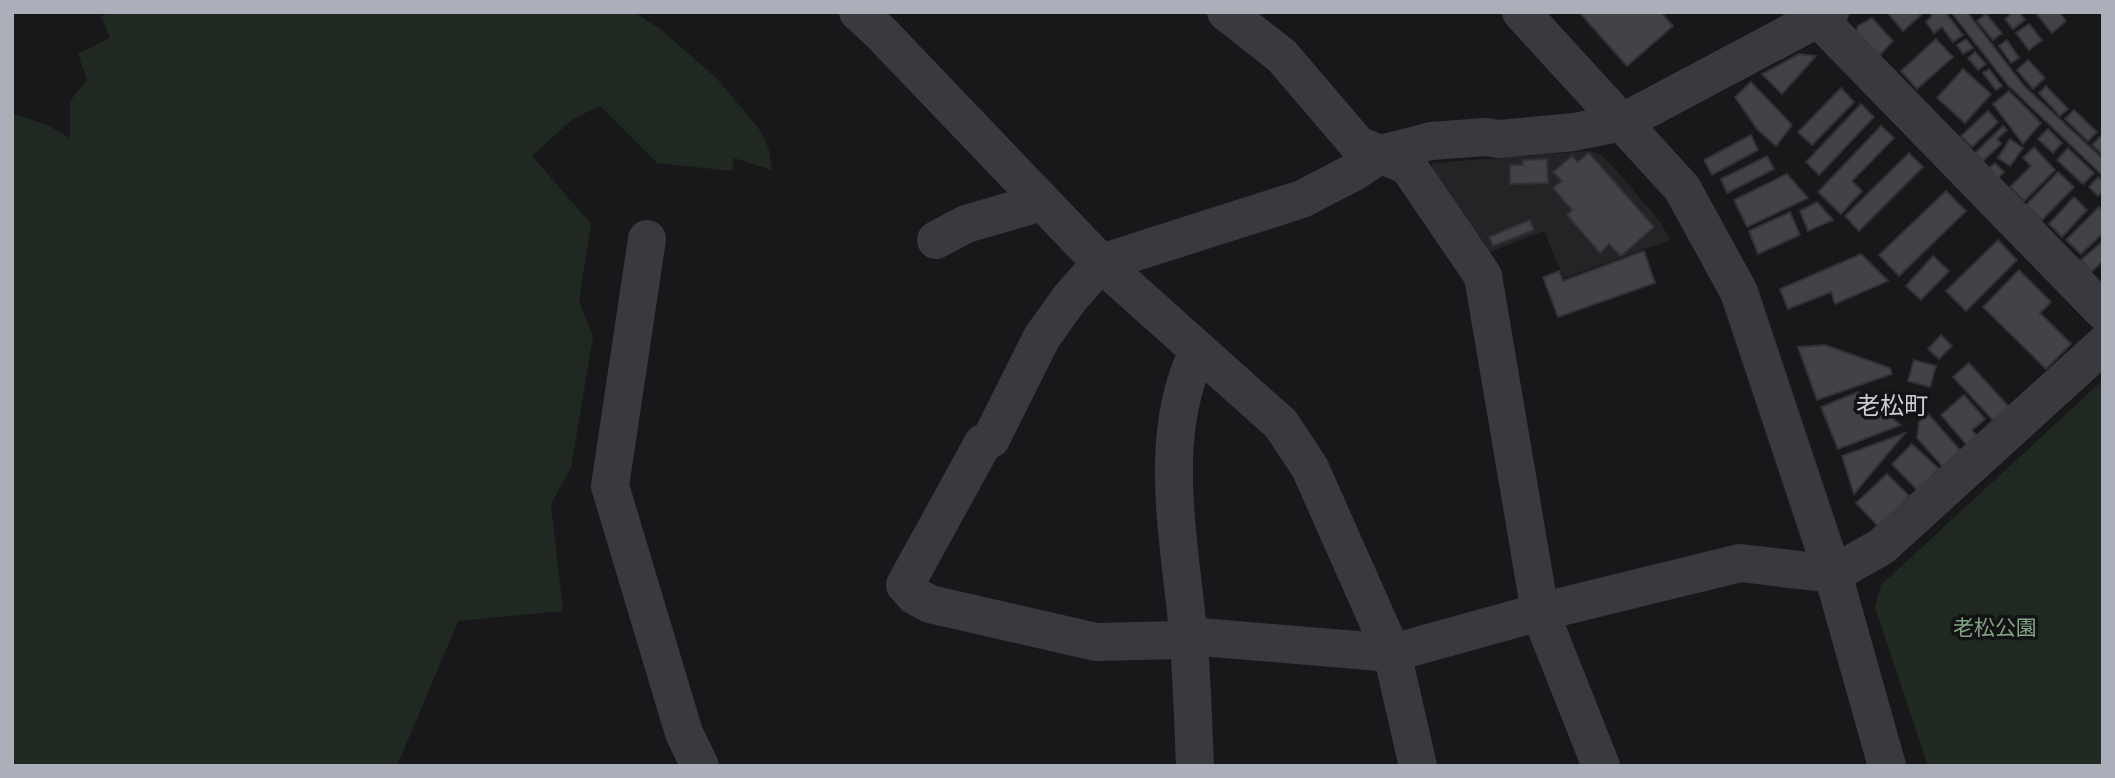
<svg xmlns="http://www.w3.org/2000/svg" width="2115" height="778" viewBox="0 0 2115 778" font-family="Mulish,'Noto Sans JP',sans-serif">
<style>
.built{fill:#242427}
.green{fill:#202921}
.building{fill:#424347;stroke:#323236;stroke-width:2}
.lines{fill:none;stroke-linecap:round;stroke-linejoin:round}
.minor{stroke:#393a40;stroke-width:38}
.labels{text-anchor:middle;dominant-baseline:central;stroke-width:7;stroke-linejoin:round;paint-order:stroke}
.park-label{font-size:21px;fill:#81a584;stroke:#131315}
.quarter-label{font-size:24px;fill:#cbced6;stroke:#131315}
</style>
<rect width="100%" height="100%" fill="#18181a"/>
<path class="built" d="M 1588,151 L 1600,154 L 1618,172 L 1661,223 L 1670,240 L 1564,278 L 1544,231 L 1478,257 L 1428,174 L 1433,163 Z"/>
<g class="green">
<path d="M 115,12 L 634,12 L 663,31 L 717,79 L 757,126 L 764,138 L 769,150 L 772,170 L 734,158 L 732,171 L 657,163 L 600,106 L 573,119 L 532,156 L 591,224 L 579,301 L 593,337 L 571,468 L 551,504 L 563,611 L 458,621 L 397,766 L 12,766 L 12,113 L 47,125 L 70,138 L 70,101 L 87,80 L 78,54 L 110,38 L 101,16 Z"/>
<path d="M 2103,380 L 2103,766 L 1928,766 L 1875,607 L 1881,585 Z"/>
</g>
<g class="building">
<path d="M 1579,12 L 1661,12 L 1673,26 L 1627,66 Z"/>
<path d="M 1887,12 L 1918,12 L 1921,15 L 1903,31 Z"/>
<path d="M 1929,12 L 1945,12 L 1963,35 L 1953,42 L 1942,27 L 1934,33 L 1926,22 L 1932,16 Z"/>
<path d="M 1951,12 L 1967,12 L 2024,86 L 2103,159 L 2103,176 L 2008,85 Z"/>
<path d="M 2013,12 L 2019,12 L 2025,20 L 2013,29 L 2005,19 Z"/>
<path d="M 2035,12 L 2059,12 L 2066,21 L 2052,33 Z"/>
<path d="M 1986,14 L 2002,33 L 1993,40 L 1977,21 Z"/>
<path d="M 1872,18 L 1893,41 L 1878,57 L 1856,33 L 1858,26 Z"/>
<path d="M 2029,24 L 2042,40 L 2029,50 L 2016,33 Z"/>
<path d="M 1936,39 L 1953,57 L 1917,89 L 1901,71 Z"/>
<path d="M 1966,39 L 1973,48 L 1963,54 L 1957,45 Z"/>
<path d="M 2007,40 L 2019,58 L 2011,63 L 1999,46 Z"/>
<path d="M 1975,52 L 1986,64 L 1978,70 L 1968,58 Z"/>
<path d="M 1799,54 L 1816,56 L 1782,94 L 1762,74 Z"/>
<path d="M 2028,60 L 2045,78 L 2033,89 L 2017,70 Z"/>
<path d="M 1963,69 L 1991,94 L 1965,123 L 1937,98 Z"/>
<path d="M 1989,69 L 2002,86 L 1996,90 L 1983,73 Z"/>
<path d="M 1751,82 L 1792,125 L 1776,146 L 1757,129 L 1735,97 Z"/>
<path d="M 2046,86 L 2068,109 L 2060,116 L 2039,93 Z"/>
<path d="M 1841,88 L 1854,102 L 1812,145 L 1798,132 Z"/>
<path d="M 2009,91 L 2041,123 L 2023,144 L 1993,104 Z"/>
<path d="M 1861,104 L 1874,117 L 1819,175 L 1806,162 Z"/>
<path d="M 2074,110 L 2097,132 L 2088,141 L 2065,119 Z"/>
<path d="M 1988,111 L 1998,122 L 1972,147 L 1961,136 Z"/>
<path d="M 1881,126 L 1894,138 L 1852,181 L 1862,191 L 1841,214 L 1818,192 Z"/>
<path d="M 2003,126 L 2007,130 L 1997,139 L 2001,144 L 1983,161 L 1975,153 Z"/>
<path d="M 2048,129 L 2062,143 L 2053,153 L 2038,139 Z"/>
<path d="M 1751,135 L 1758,150 L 1712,175 L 1704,160 Z"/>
<path d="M 2101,136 L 2103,138 L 2103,155 L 2092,145 Z"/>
<path d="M 2010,139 L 2023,148 L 2010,166 L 1998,158 Z"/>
<path d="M 2034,147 L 2055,170 L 2024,201 L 2010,187 L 2031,166 L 2023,158 Z"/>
<path d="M 2068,148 L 2094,173 L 2083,184 L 2057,160 Z"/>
<path d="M 1589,153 L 1654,227 L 1621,256 L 1609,244 L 1600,253 L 1567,215 L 1572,210 L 1553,188 L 1562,181 L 1553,172 L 1572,156 L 1578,162 Z"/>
<path d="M 1909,153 L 1923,167 L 1859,231 L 1845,216 Z"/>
<path d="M 1767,156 L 1774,169 L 1727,193 L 1721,179 Z"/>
<path d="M 1547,159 L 1548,183 L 1510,184 L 1510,165 L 1523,165 L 1522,160 Z"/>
<path d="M 1995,163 L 2004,172 L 1998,178 L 1989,168 Z"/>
<path d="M 2058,172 L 2074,187 L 2042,220 L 2026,205 Z"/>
<path d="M 1787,174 L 1808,198 L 1747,227 L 1734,200 Z"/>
<path d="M 2098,177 L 2103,181 L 2103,191 L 2098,196 L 2089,187 Z"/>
<path d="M 1946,191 L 1966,211 L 1899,276 L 1879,255 Z"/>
<path d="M 2074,197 L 2087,210 L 2062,237 L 2049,224 Z"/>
<path d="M 1817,202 L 1833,220 L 1808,231 L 1800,211 Z"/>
<path d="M 2099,207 L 2103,212 L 2103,233 L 2081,254 L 2066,240 Z"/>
<path d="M 1790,212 L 1800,235 L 1758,254 L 1749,231 Z"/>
<path d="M 1530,220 L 1534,230 L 1493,246 L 1489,237 Z"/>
<path d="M 1998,240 L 2017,260 L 1966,311 L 1946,291 Z"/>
<path d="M 2103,241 L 2103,261 L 2091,272 L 2081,260 Z"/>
<path d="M 1644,251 L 1655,283 L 1558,317 L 1543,277 L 1559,271 L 1563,281 Z"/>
<path d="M 1861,254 L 1888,281 L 1835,304 L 1831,292 L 1788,309 L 1780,289 Z"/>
<path d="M 1933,256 L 1949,271 L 1921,300 L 1906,286 Z"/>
<path d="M 2019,270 L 2051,302 L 2040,313 L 2071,344 L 2046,369 L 1983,307 Z"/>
<path d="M 1941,335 L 1952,346 L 1939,359 L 1928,349 Z"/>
<path d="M 1825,345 L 1890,368 L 1892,374 L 1817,400 L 1798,347 Z"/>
<path d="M 1914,360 L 1936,366 L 1930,387 L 1908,381 Z"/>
<path d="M 1969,363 L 2009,407 L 1994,421 L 1953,377 Z"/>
<path d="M 1858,392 L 1901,425 L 1838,449 L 1821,407 Z"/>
<path d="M 1964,395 L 1985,419 L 1972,430 L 1977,436 L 1967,445 L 1941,415 Z"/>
<path d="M 1928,414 L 1960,450 L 1943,467 L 1917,438 L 1919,422 Z"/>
<path d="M 1905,433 L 1854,494 L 1842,456 Z"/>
<path d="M 1912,444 L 1939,469 L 1918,491 L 1892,464 Z"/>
<path d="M 1887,474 L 1909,496 L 1879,527 L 1856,503 Z"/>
</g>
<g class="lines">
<g class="minor">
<path d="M 858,12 L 881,33 L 1101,263 L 1281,424 L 1310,468 L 1392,653 L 1418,766"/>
<path d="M 1226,12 L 1282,56 L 1358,145 L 1408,166 L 1483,276 L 1540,612 L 1601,766"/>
<path d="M 1521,12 L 1682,188 L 1739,292 L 1833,574 L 1887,766"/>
<path d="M 1812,12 L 2103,311"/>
<path d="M 1830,12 L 1623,122 L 1574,132 L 1499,139 L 1486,137 L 1431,141 L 1416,145 L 1381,154 L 1354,172 L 1302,199 L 1101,263 L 1070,298 L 1042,337 L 991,439 L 983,443 L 905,585 L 915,596 L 930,604 L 1096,642 L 1178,640 L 1189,636 L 1392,653 L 1540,612 L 1740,563 L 1833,574 L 1881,547 L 2103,345"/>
<path d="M 647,239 L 610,486 L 684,733 L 700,766"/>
<path d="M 936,240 L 966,224 L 1028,206 L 1040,199"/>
<path d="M 1195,766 C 1193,721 1192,676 1188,632 C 1180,542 1156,436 1198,352"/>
</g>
</g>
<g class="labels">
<g class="park-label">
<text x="1995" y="627">老松公園</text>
</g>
<g class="quarter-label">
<text x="1892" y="405">老松町</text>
</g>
</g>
<rect width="2115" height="778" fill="none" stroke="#aaafba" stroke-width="28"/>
</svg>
